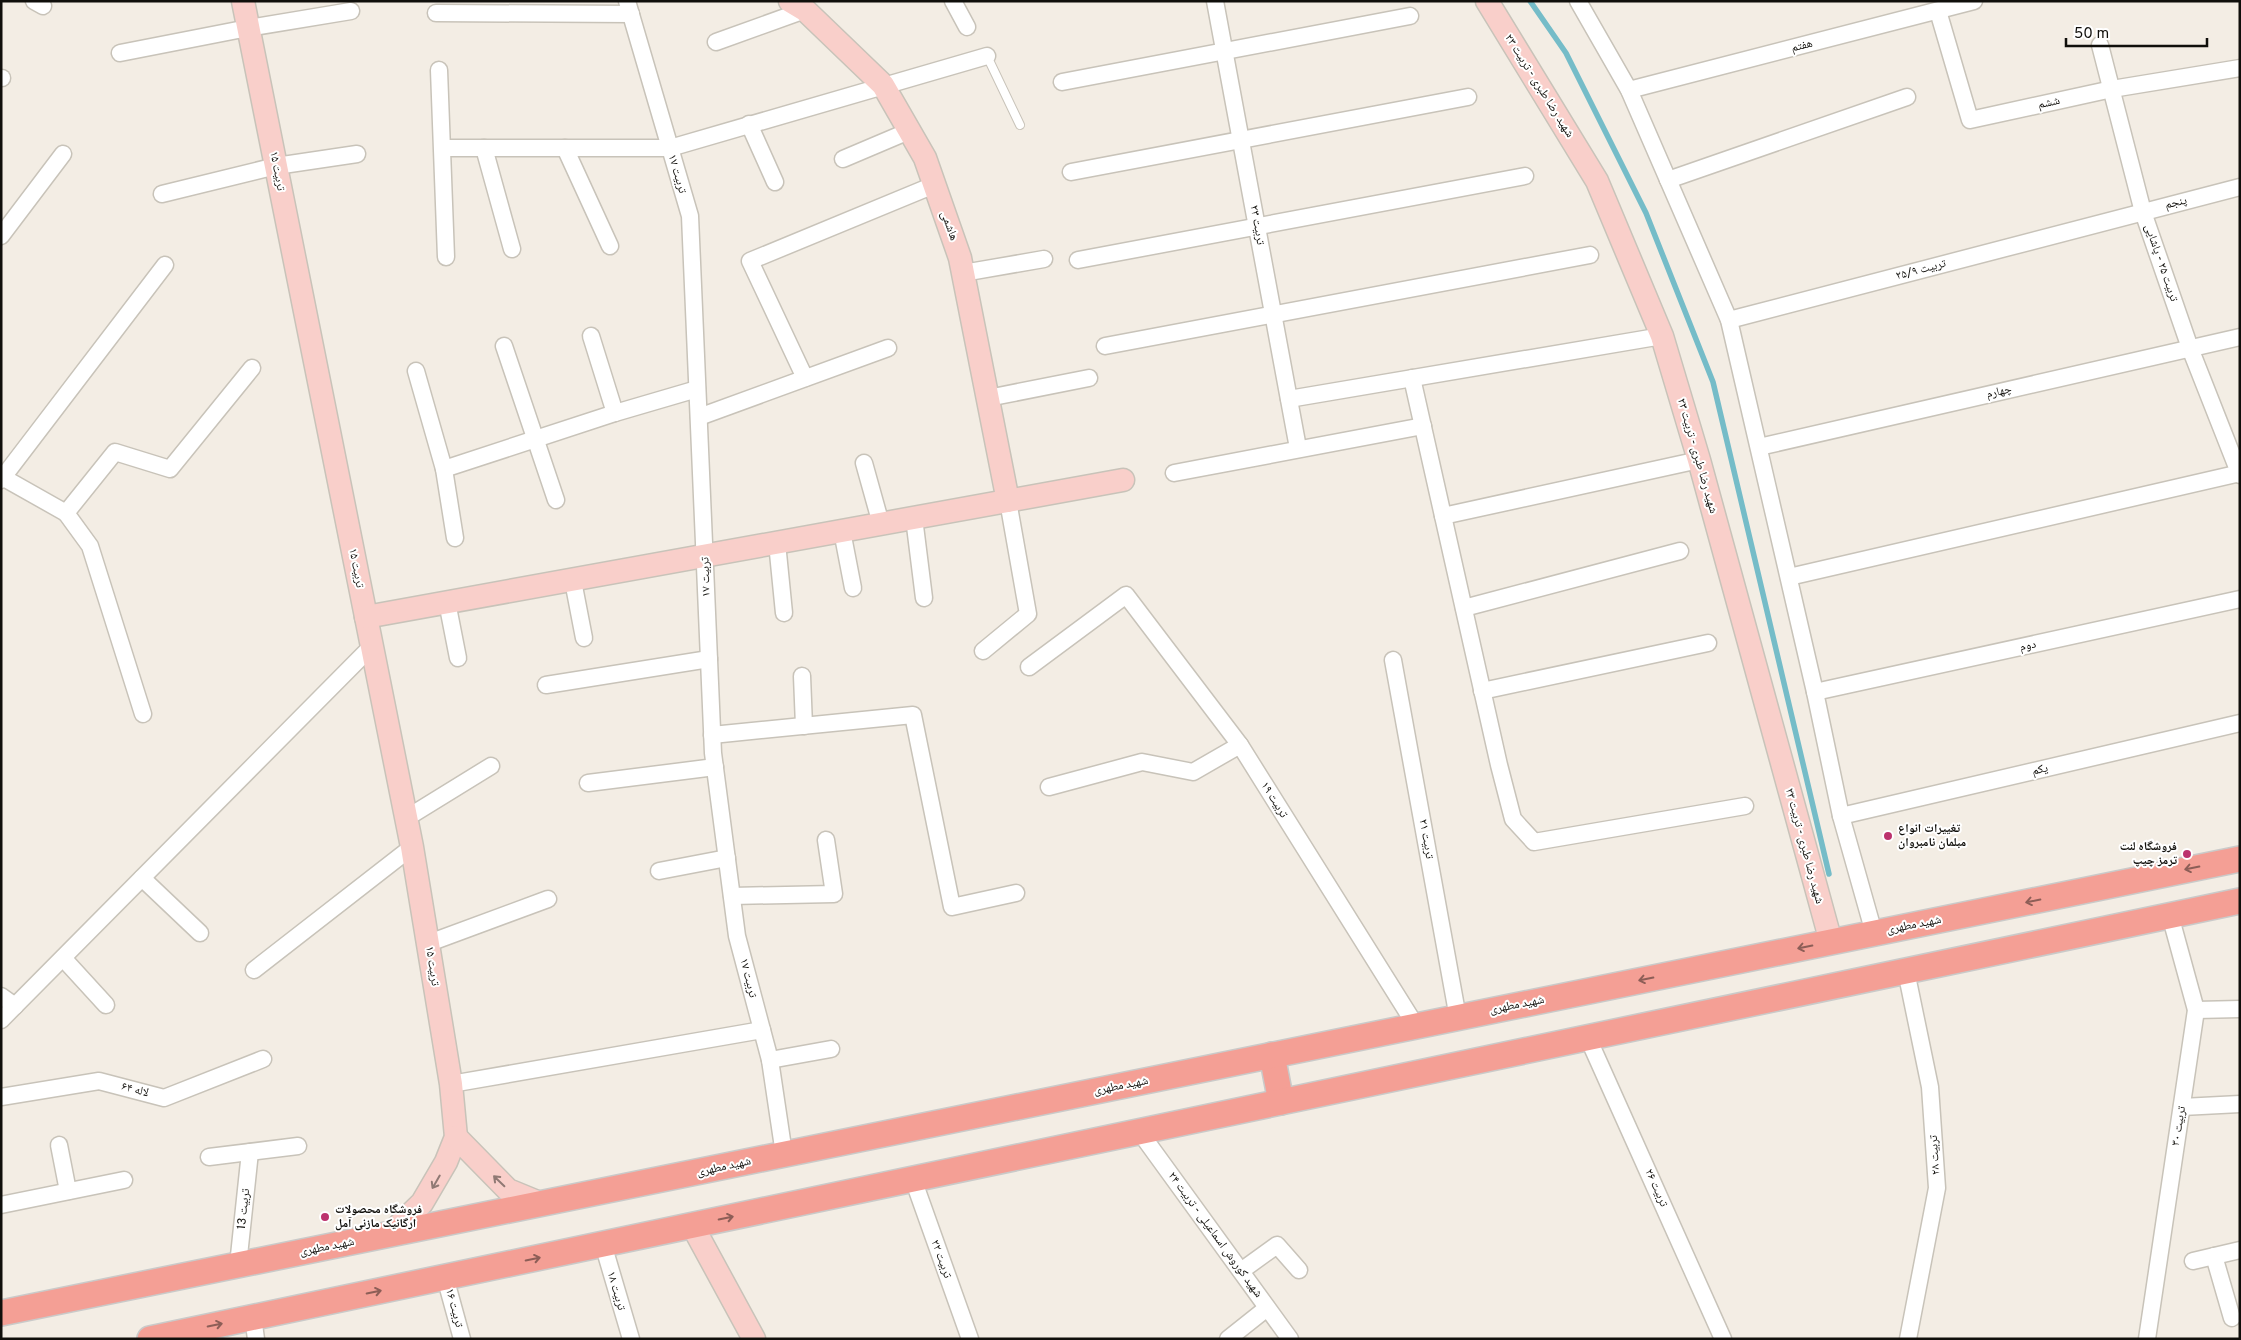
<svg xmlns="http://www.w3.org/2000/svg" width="2241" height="1340" viewBox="0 0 2241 1340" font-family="Overpass,'Noto Naskh Arabic',sans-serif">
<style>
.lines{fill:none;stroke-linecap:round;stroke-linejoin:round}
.stream{stroke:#75bcc8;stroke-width:5.5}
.lane-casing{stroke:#c8c3b9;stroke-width:10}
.street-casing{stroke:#c8c3b9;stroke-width:19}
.secondary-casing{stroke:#c8c3b9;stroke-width:25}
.primary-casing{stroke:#cacac9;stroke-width:28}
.lane{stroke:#fff;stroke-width:8}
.street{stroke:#fff;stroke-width:16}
.secondary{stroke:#f9cfca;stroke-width:22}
.primary{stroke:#f49f95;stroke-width:25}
.oneway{stroke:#8d5e57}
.oneway2{stroke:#907974}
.poi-dot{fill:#bc326d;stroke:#fff;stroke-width:2}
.labels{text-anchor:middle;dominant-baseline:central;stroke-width:4;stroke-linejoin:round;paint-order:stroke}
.street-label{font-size:12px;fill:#100f0b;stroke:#fff}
.poi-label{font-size:12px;font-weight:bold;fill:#100f0b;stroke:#fff;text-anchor:start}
</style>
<rect width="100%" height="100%" fill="#f3ede4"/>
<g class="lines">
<path class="stream" d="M 1530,1 L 1566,53 L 1646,213 L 1713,382 L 1829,874"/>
<g class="lane-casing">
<path id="lane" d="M 987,56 L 1020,125"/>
</g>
<g class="street-casing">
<g id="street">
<path d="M 34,1 L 43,6"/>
<path d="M 627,1 L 690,216 L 713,753 L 737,936 L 770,1060 L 784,1154"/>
<path d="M 953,1 L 967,27"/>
<path d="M 1215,1 L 1298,448"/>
<path d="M 1578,1 L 1629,90 L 1729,320 L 1815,692 L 1841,816 L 1874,933"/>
<path d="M 1938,11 L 1970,120 L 2112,89 L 2240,68"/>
<path d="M 436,13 L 631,14"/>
<path d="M 716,42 L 805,10"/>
<path d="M 2100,45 L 2143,212 L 2190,348 L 2240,475"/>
<path d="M 120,53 L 248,28 L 351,11"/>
<path d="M 439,70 L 446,257"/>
<path d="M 1,78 L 2,78"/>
<path d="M 1062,82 L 1410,16"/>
<path d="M 1629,90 L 1974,1"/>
<path d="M 749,124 L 775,182"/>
<path d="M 444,148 L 670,148 L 987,56"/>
<path d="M 484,148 L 512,249"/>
<path d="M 565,148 L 610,246"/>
<path d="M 843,159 L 909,131"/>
<path d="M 1071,172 L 1468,97"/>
<path d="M 1668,180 L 1907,97"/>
<path d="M 162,194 L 276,166 L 357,154"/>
<path d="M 1,236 L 63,154"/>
<path d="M 1078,260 L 1525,176"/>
<path d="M 963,273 L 1044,259"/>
<path d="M 1729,320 L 2240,187"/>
<path d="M 591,336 L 615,413"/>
<path d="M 504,346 L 556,500"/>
<path d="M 1105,346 L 1590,255"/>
<path d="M 416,371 L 444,469 L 455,538"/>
<path d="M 805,378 L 750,261 L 934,185"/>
<path d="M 1412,378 L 1499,765 L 1513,819 L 1534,842 L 1745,806"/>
<path d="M 988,398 L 1089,378"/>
<path d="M 1289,399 L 1662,336"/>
<path d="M 699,417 L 888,348"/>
<path d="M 1759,447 L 2240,337"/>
<path d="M 864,463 L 881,524"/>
<path d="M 444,469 L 615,413 L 697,389"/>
<path d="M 1174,473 L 1423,426"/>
<path d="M 4,478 L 66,513 L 115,452 L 170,469 L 252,368"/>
<path d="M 1,480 L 165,265"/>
<path d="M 66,513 L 90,546 L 143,714"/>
<path d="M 1443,516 L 1699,460"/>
<path d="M 914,518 L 924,598"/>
<path d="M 842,531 L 853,588"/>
<path d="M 777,543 L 784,613"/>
<path d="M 1789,577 L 2240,473"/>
<path d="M 573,581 L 584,638"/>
<path d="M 447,602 L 458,658"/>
<path d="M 1464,608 L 1680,551"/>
<path d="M 983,651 L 1028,614 L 1008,501"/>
<path d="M 1393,660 L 1458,1018"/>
<path d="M 1029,667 L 1126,595 L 1240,745"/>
<path d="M 802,676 L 804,726"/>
<path d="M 546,685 L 709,659"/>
<path d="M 1482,691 L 1708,643"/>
<path d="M 1815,692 L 2240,599"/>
<path d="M 712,735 L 913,715 L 952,907 L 1016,893"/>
<path d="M 588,783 L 715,767"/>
<path d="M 1049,787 L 1142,762 L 1193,772 L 1240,745 L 1416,1026"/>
<path d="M 1841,816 L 2240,723"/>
<path d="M 405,819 L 491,766"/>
<path d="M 659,871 L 727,858"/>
<path d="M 142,878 L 200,933"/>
<path d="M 732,896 L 834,894 L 826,840"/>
<path d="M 429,943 L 548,899"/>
<path d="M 63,958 L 106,1005"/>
<path d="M 254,970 L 412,847"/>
<path d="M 1906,971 L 1930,1087 L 1937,1188 L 1908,1339"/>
<path d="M 1,996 L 15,1006"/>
<path d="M 2196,1010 L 2240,1009"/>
<path d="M 1,1020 L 372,646"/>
<path d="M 1588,1038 L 1723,1339"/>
<path d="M 770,1060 L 831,1049"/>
<path d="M 451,1084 L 762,1030"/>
<path d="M 1,1097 L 99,1081 L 164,1098 L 263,1059"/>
<path d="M 2182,1107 L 2240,1104"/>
<path d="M 1139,1131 L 1290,1339"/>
<path d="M 59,1145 L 68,1191"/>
<path d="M 209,1157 L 298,1146"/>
<path d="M 913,1179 L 970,1339"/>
<path d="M 1,1205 L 124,1180"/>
<path d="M 603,1244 L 631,1339"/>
<path d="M 2214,1256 L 2232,1318"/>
<path d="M 2193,1261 L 2240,1250"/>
<path d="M 238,1265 L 250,1152"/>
<path d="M 1241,1271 L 1277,1245 L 1299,1270"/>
<path d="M 445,1277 L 462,1339"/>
<path d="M 253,1317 L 256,1339"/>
<path d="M 1228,1339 L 1267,1308"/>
<path d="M 2147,1339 L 2196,1010 L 2170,915"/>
</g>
</g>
<g class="secondary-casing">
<g id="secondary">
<path d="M 243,1 L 412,847 L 451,1084 L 456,1137 L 446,1162 L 422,1203 L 389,1235"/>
<path d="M 790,1 L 805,10 L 883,85 L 925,158 L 960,258 L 1008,501"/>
<path d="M 1487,1 L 1597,181 L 1662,336 L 1699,460 L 1831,942"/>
<path d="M 366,617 L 1123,480"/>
<path d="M 456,1137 L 508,1190 L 542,1204"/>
<path d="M 692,1225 L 754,1339"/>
</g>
</g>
<g class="primary-casing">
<g id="primary">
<path d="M 1272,1055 L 1281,1102"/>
<path d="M 1,1313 L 2240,859"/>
<path d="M 150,1339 L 2240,901"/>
</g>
</g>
<use href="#lane" class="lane"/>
<use href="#street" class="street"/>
<use href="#secondary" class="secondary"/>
<use href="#primary" class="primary"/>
</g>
<defs><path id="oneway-shaft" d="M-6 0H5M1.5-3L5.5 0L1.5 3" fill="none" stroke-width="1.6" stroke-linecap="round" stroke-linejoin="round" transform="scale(1.25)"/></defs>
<g class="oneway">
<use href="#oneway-shaft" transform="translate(2192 868) rotate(169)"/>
<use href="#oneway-shaft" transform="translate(2033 901) rotate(169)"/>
<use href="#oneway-shaft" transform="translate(1805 947) rotate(169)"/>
<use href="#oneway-shaft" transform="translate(1646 979) rotate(169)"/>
<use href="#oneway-shaft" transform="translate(726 1218) rotate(-12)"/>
<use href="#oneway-shaft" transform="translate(533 1259) rotate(-12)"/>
<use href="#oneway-shaft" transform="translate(374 1292) rotate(-12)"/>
<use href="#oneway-shaft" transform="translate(215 1325) rotate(-12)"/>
</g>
<g class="oneway2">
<use href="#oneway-shaft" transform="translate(499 1181) rotate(-136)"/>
<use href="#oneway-shaft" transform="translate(436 1182) rotate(120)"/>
</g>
<g class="poi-dot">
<circle cx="1888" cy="836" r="5"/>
<circle cx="2187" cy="854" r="5"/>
<circle cx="325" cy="1217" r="5"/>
</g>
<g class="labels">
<g class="street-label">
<text transform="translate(1802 46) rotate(-14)">هفتم</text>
<text transform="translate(1539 86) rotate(58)">شهید رضا طبری - تربیت ۲۳</text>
<text transform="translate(2049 103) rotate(-12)">ششم</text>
<text transform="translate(277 171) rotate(79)">تربیت ۱۵</text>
<text transform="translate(677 174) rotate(74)">تربیت ۱۷</text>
<text transform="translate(2176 203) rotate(-14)">پنجم</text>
<text transform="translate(1257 225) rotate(80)">تربیت ۲۳</text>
<text transform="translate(949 226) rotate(70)">هاشمی</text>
<text transform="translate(2161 263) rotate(71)">تربیت ۲۵ - پاشایی</text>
<text transform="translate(1921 270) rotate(-15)">تربیت ۲۵/۹</text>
<text transform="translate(1999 392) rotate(-13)">چهارم</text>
<text transform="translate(1697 456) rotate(74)">شهید رضا طبری - تربیت ۲۳</text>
<text transform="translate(356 568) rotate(79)">تربیت ۱۵</text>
<text transform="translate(706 577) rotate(-92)">تربیت ۱۷</text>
<text transform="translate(2028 646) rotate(-12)">دوم</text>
<text transform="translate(2040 770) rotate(-13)">یکم</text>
<text transform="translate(1274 800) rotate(58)">تربیت ۱۹</text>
<text transform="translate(1426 839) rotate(80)">تربیت ۲۱</text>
<text transform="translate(1804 846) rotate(75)">شهید رضا طبری - تربیت ۲۳</text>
<text transform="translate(1914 925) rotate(-11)">شهید مطهری</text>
<text transform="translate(432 966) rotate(81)">تربیت ۱۵</text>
<text transform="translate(748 978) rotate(76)">تربیت ۱۷</text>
<text transform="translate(1517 1005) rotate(-11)">شهید مطهری</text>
<text transform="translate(1121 1086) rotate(-11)">شهید مطهری</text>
<text transform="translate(135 1090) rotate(15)">لاله ۶۴</text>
<text transform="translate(2179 1126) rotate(-81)">تربیت ۳۰</text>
<text transform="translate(1935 1155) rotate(-94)">تربیت ۲۸</text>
<text transform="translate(724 1167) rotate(-12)">شهید مطهری</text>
<text transform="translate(1656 1188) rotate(66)">تربیت ۲۶</text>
<text transform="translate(244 1209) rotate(-84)">تربیت 13</text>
<text transform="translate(1215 1235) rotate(54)">شهید کوروش اسماعیلی - تربیت ۲۴</text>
<text transform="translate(327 1247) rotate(-11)">شهید مطهری</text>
<text transform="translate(941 1259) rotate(70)">تربیت ۲۲</text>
<text transform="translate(616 1291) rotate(74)">تربیت ۱۸</text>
<text transform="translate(454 1308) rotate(75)">تربیت ۱۶</text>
</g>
<g class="poi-label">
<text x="1898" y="829">تغییرات انواع<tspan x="1898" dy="14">مبلمان نامبروان</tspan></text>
<text x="2177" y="847" text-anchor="end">فروشگاه لنت<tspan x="2177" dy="14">ترمز چیپ</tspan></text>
<text x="335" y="1210">فروشگاه محصولات<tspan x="335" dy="14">ارگانیک مازنی آمل</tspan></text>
</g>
</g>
<rect width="2241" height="1340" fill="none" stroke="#100f0b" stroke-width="5"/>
<path d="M2066 38v8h141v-8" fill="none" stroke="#100f0b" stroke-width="2.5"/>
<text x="2074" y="38" font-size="15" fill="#100f0b" stroke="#ffffff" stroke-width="4" paint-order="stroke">50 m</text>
</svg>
